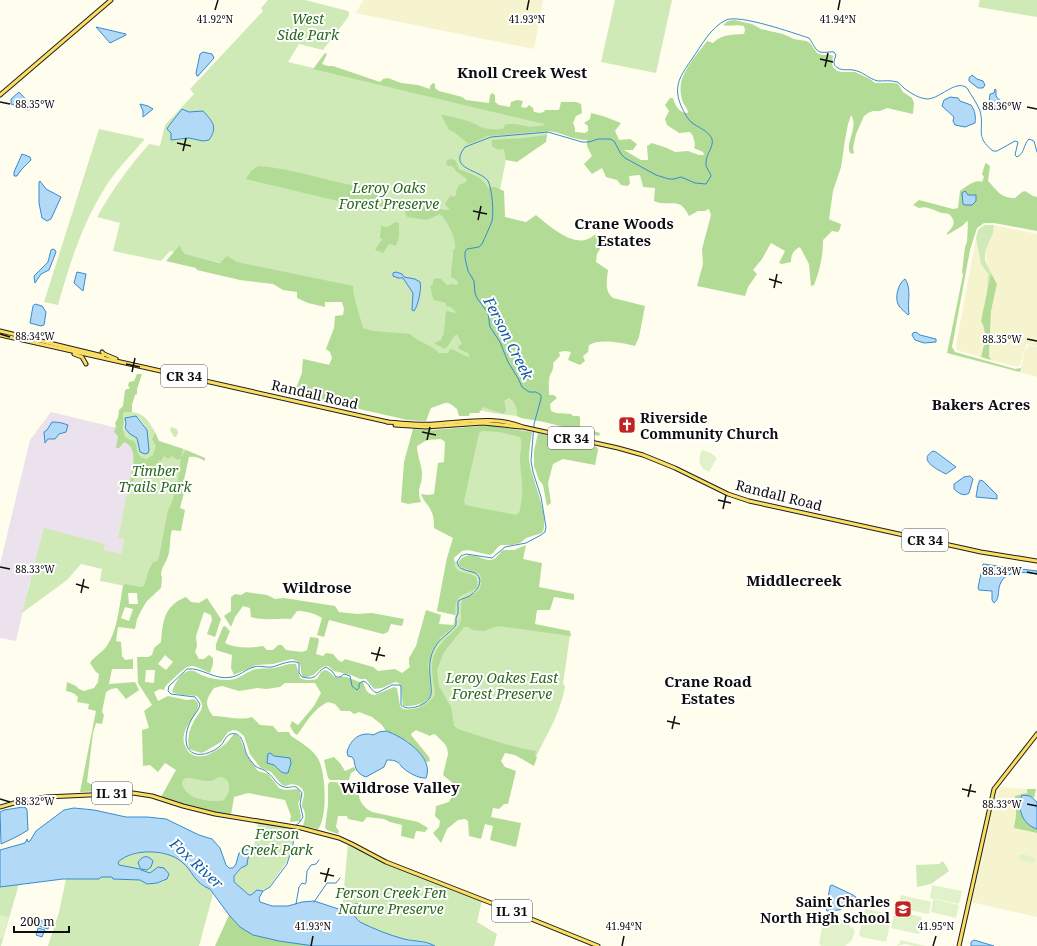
<svg xmlns="http://www.w3.org/2000/svg" width="1037" height="946" viewBox="0 0 1037 946" font-family="'Noto Serif',serif">
<style>
.industrial{fill:#ece2ed}
.farmland{fill:#f6f4ce}
.green{fill:#cfeab7;fill-rule:evenodd}
.forest{fill:#b2db96;fill-rule:evenodd}
.pitch{fill:#e1f1c9}
.water{fill:#b2daf7;stroke:#378bd0}
.lines{fill:none;stroke-linecap:round;stroke-linejoin:round}
.stream{stroke:#378bd0;stroke-width:1}
.major-casing{stroke:#1f1f1f;stroke-width:5}
.major{stroke:#fbde62;stroke-width:3}
.ticks{fill:none;stroke:#0e0e0e;stroke-width:1.5}
.labels{text-anchor:middle;dominant-baseline:central;stroke-width:4;stroke-linejoin:round;paint-order:stroke}
.shield{fill:#fff;stroke:#565656;stroke-width:1}
.shield-label{font-size:13px;font-weight:bold;fill:#0e0e0e}
.park-label{font-size:14px;font-style:italic;fill:#28671c;stroke:#fff}
.street-label{font-size:14px;fill:#0e0e0e;stroke:#fff}
.poi-label{font-size:14px;font-weight:bold;fill:#0e0e0e;stroke:#fff;text-anchor:start}
.neighbourhood-label{font-size:15px;font-weight:bold;fill:#0e0e0e;stroke:#fff}
.water-label{font-size:15px;font-style:italic;fill:#145da2;stroke:#fff}
.ticks-label{font-size:10px;text-anchor:middle;fill:#0e0e0e;stroke:#fff;stroke-width:4;stroke-linejoin:round;paint-order:stroke}
</style>
<rect width="100%" height="100%" fill="#fffdee"/>
<path class="industrial" d="M 51,412 L 130,431 L 139,436 L 118,538 L 124,539 L 121,555 L 104,550 L 105,544 L 80,538 L 30,580 L 16,641 L 0,638 L 0,564 L 30,440 Z"/>
<g class="farmland">
<path d="M 364,0 L 543,0 L 534,49 L 355,13 Z"/>
<path d="M 994,225 L 1037,234 L 1037,346 L 1028,344 L 1026,345 L 1020,365 L 1018,367 L 991,360 L 989,356 L 991,311 L 997,284 L 988,267 L 985,252 L 993,233 Z"/>
<path d="M 976,238 L 981,264 L 989,276 L 987,295 L 981,321 L 985,327 L 985,332 L 981,357 L 959,351 L 957,349 L 956,345 Z"/>
<path d="M 1029,345 L 1037,347 L 1037,377 L 1020,372 L 1025,350 Z"/>
<path d="M 996,787 L 1027,789 L 1027,793 L 1015,810 L 1016,815 L 1014,828 L 1037,833 L 1037,917 L 971,902 Z"/>
</g>
<g class="green">
<path d="M 268,0 L 305,0 L 348,11 L 349,13 L 349,16 L 323,50 L 299,44 L 288,62 L 549,124 L 547,137 L 510,141 L 491,232 L 534,333 L 517,416 L 493,413 L 431,400 L 426,421 L 408,420 L 294,394 L 302,373 L 303,359 L 334,366 L 349,292 L 170,251 L 161,261 L 113,251 L 120,223 L 97,217 C 112,190 129,167 149,144 L 160,146 L 165,125 L 194,94 L 190,89 L 263,11 L 261,8 Z"/>
<path d="M 615,0 L 672,0 L 656,73 L 601,62 Z"/>
<path d="M 980,0 L 1037,0 L 1037,17 L 978,7 Z"/>
<path d="M 99,129 L 145,139 C 130,156 114,172 103,191 C 81,227 69,266 58,305 L 44,302 Z"/>
<path d="M 984,225 L 994,225 L 993,233 L 985,252 L 985,260 L 991,273 L 987,295 L 988,274 L 981,264 L 976,238 L 978,230 Z"/>
<path d="M 128,412 C 144,412 148,420 155,432 L 152,439 L 187,450 L 162,561 L 156,592 L 100,581 L 102,569 L 81,564 L 67,580 L 22,613 L 44,528 L 105,544 L 104,550 L 121,554 L 124,539 L 118,538 L 136,446 L 130,439 L 125,437 C 123,432 124,430 125,424 C 125,421 123,418 123,414 L 125,412 ZM 133,416 L 139,418 L 145,426 L 137,438 L 130,434 L 125,428 L 126,424 L 125,418 Z"/>
<path d="M 171,427 L 177,429 L 178,433 L 176,437 L 174,437 L 170,430 Z"/>
<path d="M 478,430 L 490,430 L 530,437 L 529,462 L 530,473 L 544,523 L 461,506 Z"/>
<path d="M 447,558 L 488,573 L 476,622 L 570,635 L 563,684 L 565,686 L 565,687 C 559,716 548,732 536,757 L 417,721 L 420,703 L 430,692 C 428,678 426,663 432,649 C 438,635 455,632 455,615 L 437,611 Z"/>
<path d="M 219,777 C 234,778 230,794 222,801 C 208,801 185,800 182,782 L 184,779 C 194,776 208,785 219,777 Z"/>
<path d="M 258,822 L 294,828 L 292,845 L 289,857 L 286,863 L 270,886 C 263,891 258,889 251,895 L 249,895 L 234,882 L 234,876 L 247,863 C 247,855 252,851 260,852 L 262,851 L 261,846 L 254,846 Z"/>
<path d="M 348,843 L 365,853 L 482,900 L 477,922 L 497,934 L 494,946 L 435,946 C 425,940 416,942 405,940 C 393,937 361,927 355,916 L 342,910 Z"/>
<path d="M 145,851 C 157,853 171,853 181,861 C 192,870 194,883 210,889 L 213,894 L 199,946 L 48,946 L 59,912 L 66,879 L 99,879 L 101,877 L 112,877 L 119,879 L 140,880 L 147,884 L 157,883 L 165,881 L 156,868 L 152,872 L 147,873 L 140,869 L 119,865 L 118,862 L 122,858 Z"/>
<path d="M 943,861 L 949,871 L 931,884 L 917,887 L 916,865 L 939,864 Z"/>
<path d="M 19,884 L 1,946 L 0,946 L 0,887 Z"/>
</g>
<g class="forest">
<path d="M 734,20 L 752,24 L 761,29 L 783,34 L 794,39 L 806,41 L 810,43 L 817,53 L 822,55 L 831,55 L 833,56 L 832,64 L 833,67 L 837,71 L 842,72 L 855,72 L 870,79 L 875,83 L 894,83 L 898,84 L 903,92 L 912,98 L 914,103 L 913,114 L 887,108 L 880,111 L 873,111 L 868,113 L 864,116 L 856,134 L 853,148 L 854,154 L 850,153 C 845,142 859,127 851,115 L 848,124 L 845,140 L 841,167 L 833,191 L 829,219 L 833,221 L 841,224 L 840,229 L 838,232 L 832,231 L 823,240 C 823,256 820,270 814,285 L 811,286 L 809,264 L 800,247 C 793,250 791,255 791,262 L 782,264 L 779,263 L 785,251 L 771,243 L 762,259 L 753,270 L 757,274 L 748,287 L 745,296 L 697,286 L 703,264 L 702,249 L 711,215 L 709,209 L 705,211 L 698,211 L 689,216 C 679,195 671,208 654,201 L 655,188 L 643,187 L 640,175 L 629,176 L 630,183 L 628,186 L 621,185 L 617,180 L 606,177 L 602,168 L 592,174 L 584,164 L 592,156 L 587,146 L 587,140 C 573,140 561,132 548,131 L 488,136 L 469,144 C 462,139 456,132 449,130 L 441,115 C 446,115 470,121 475,124 C 478,125 480,128 484,128 C 490,130 497,129 503,129 L 505,125 L 509,124 L 515,124 L 531,127 L 545,125 L 544,124 L 313,69 L 325,53 L 327,54 L 322,64 L 328,66 L 333,66 L 380,82 L 383,79 L 388,78 L 401,83 L 418,85 L 430,89 L 430,86 L 433,83 L 435,84 L 435,88 L 439,91 L 462,97 L 466,100 L 489,103 L 490,95 L 492,93 L 495,95 L 495,102 L 499,105 L 510,107 L 511,102 L 517,100 L 523,101 L 521,107 L 526,108 L 529,105 L 533,108 L 534,112 L 540,113 L 544,112 L 545,110 L 559,110 L 561,102 L 576,102 L 581,104 L 582,113 L 576,116 L 573,123 L 575,128 L 575,132 L 585,133 L 588,131 L 588,126 L 584,123 L 590,119 L 591,113 L 603,116 L 621,123 L 615,131 L 619,140 L 630,139 L 637,144 L 633,150 L 624,150 L 641,160 L 648,160 L 647,146 L 652,143 L 667,148 L 675,152 L 688,151 L 699,155 L 704,155 L 703,152 L 694,148 L 695,144 L 693,136 L 690,132 L 679,133 L 667,125 L 665,119 L 669,111 L 665,105 L 670,98 L 673,98 C 675,106 680,114 688,113 C 688,108 683,105 682,99 C 675,76 695,58 707,41 L 713,43 C 722,34 731,35 744,34 L 745,30 L 744,26 C 736,24 729,27 723,25 L 728,21 Z"/>
<path d="M 547,135 L 546,142 L 517,162 L 506,160 L 504,149 C 499,150 496,149 492,146 L 492,140 L 523,138 Z"/>
<path d="M 451,159 L 455,160 L 459,169 C 470,174 483,176 488,188 L 495,187 L 504,191 L 505,217 L 526,222 L 536,215 C 547,224 569,244 585,240 C 589,239 593,236 596,234 L 604,242 L 597,254 L 596,262 L 608,270 C 607,280 604,291 613,298 L 645,306 L 639,337 L 635,346 C 624,343 599,338 589,345 L 588,352 L 583,356 L 585,361 L 580,365 L 568,360 L 571,352 L 565,351 L 559,352 L 560,356 L 553,363 C 554,369 552,371 550,375 C 548,382 549,389 549,395 L 554,395 L 557,398 L 550,404 L 551,411 L 556,413 L 571,414 L 573,416 L 579,416 L 580,418 L 580,427 L 600,433 L 599,436 L 544,422 L 521,418 L 517,416 C 518,409 515,402 509,398 L 504,401 L 506,409 L 504,414 L 483,407 L 479,413 L 470,413 L 469,416 L 459,416 L 457,409 L 448,402 L 431,408 L 426,421 L 408,420 L 294,394 L 302,373 L 303,359 L 329,365 L 332,358 L 330,352 L 326,349 L 334,328 L 335,316 L 343,315 L 344,309 L 342,302 L 325,302 L 325,307 L 308,303 L 297,298 L 297,292 L 283,290 L 273,284 L 240,280 L 197,270 L 196,268 L 166,261 L 180,245 L 182,251 L 185,254 L 220,263 L 227,256 L 237,262 L 353,286 C 353,298 360,316 363,328 L 373,331 L 410,334 C 419,343 431,344 439,353 L 448,353 L 450,349 C 457,350 462,356 470,357 L 468,353 L 459,349 L 458,346 L 462,344 L 457,334 C 451,338 451,344 445,349 L 435,344 L 436,342 L 441,340 L 444,332 L 446,311 L 457,313 L 451,307 L 446,306 L 446,303 L 434,300 C 431,295 432,291 430,286 L 433,284 L 433,281 L 435,278 L 441,279 L 447,285 L 451,284 L 457,285 L 458,282 L 455,279 L 451,277 C 451,269 453,260 453,250 L 455,249 C 456,237 448,222 440,214 L 427,220 L 407,217 L 404,209 L 403,200 L 407,200 L 445,210 L 450,210 L 445,204 L 450,196 L 454,197 L 456,195 L 456,191 L 459,185 L 466,182 L 467,179 L 457,172 L 452,166 L 448,166 L 446,164 L 447,160 Z"/>
<path d="M 986,163 L 990,166 L 988,181 C 998,191 1000,198 1015,198 L 1022,192 L 1025,191 L 1033,196 L 1037,197 L 1037,231 L 994,223 L 984,223 L 977,228 L 970,250 L 952,347 L 955,352 L 1015,369 L 1021,368 L 1020,372 L 947,353 L 963,275 L 962,272 L 965,247 L 967,242 L 968,222 L 967,221 L 962,226 L 947,235 L 947,233 C 955,226 956,221 949,214 C 946,213 944,213 942,213 C 935,211 927,205 919,208 L 913,205 L 919,200 L 953,209 L 958,208 L 960,191 C 966,187 975,179 982,182 L 984,177 L 982,174 L 985,164 Z"/>
<path d="M 258,166 C 297,169 333,183 372,189 L 372,191 L 386,194 C 388,200 387,206 384,212 L 246,179 L 251,171 Z"/>
<path d="M 395,222 L 399,223 L 399,237 L 396,246 L 389,244 L 383,253 L 375,250 L 380,242 L 383,240 L 380,238 L 381,226 L 388,227 Z"/>
<path d="M 991,273 L 997,284 L 991,311 L 989,356 L 991,360 L 981,357 C 984,345 988,332 981,321 Z"/>
<path d="M 137,374 L 142,374 L 137,389 L 137,394 L 135,395 L 132,405 L 132,412 L 125,412 L 123,414 L 124,423 L 123,429 L 125,437 L 135,442 C 138,450 136,458 147,459 L 153,455 L 156,446 L 152,439 L 155,432 L 159,441 L 183,449 L 181,457 L 186,450 L 205,458 L 205,461 C 200,458 195,456 189,457 L 182,489 L 184,493 L 180,508 L 185,510 L 181,531 L 172,530 C 169,539 171,548 168,556 C 166,563 161,567 161,575 L 162,577 L 161,588 L 147,601 L 142,609 L 137,619 L 135,629 L 118,627 L 116,641 L 121,642 L 122,656 L 125,660 L 133,659 L 133,669 L 112,669 L 109,684 L 135,682 L 139,690 L 126,699 L 117,688 L 111,689 L 106,692 L 102,712 L 104,715 L 102,724 L 96,723 L 93,733 L 87,782 L 97,787 L 111,787 L 110,791 L 80,792 L 96,711 L 88,709 L 89,704 L 77,702 L 78,697 C 74,693 72,692 66,691 L 67,682 L 76,686 L 79,689 L 84,691 L 94,688 L 98,682 L 99,674 L 96,672 L 90,663 C 94,656 102,653 106,647 C 118,631 119,606 123,586 L 125,584 L 140,587 L 144,586 L 148,572 L 153,562 L 157,561 L 159,557 L 168,510 L 172,502 L 177,484 L 181,458 L 178,460 L 172,456 L 168,459 L 164,456 L 161,461 L 159,460 L 159,464 L 156,469 L 149,471 L 145,468 L 145,467 L 136,468 C 136,473 132,487 130,492 L 127,494 C 130,479 142,449 124,442 L 119,448 L 116,448 L 118,436 L 114,432 L 116,426 L 115,423 L 118,418 L 119,410 L 123,406 L 125,390 L 130,388 L 128,386 L 129,382 L 134,381 ZM 128,593 L 137,593 L 138,604 L 129,604 ZM 125,607 L 133,609 L 129,621 L 121,618 Z"/>
<path d="M 481,426 L 494,426 L 532,432 C 531,441 528,451 529,460 C 531,478 551,518 542,533 L 526,538 L 520,543 L 512,545 L 501,545 L 498,547 L 493,553 L 490,555 L 468,550 L 462,551 L 454,558 C 454,577 464,569 476,577 C 482,595 465,589 458,599 C 454,603 456,609 455,615 L 437,611 L 447,558 L 453,538 L 434,528 C 434,522 434,516 431,511 C 429,505 423,501 421,494 L 428,495 L 434,494 L 438,463 L 444,462 L 445,442 L 441,439 L 427,440 L 417,446 C 417,456 422,465 422,474 C 422,487 416,488 421,502 L 408,504 L 401,502 L 404,462 L 413,429 L 432,430 ZM 482,431 L 500,432 L 520,437 C 523,443 520,452 520,459 C 521,481 525,491 519,513 L 516,515 L 465,505 L 464,501 L 479,433 Z"/>
<path d="M 538,433 L 597,447 L 598,450 L 595,465 L 563,459 L 553,464 L 548,483 L 551,503 L 547,506 L 543,485 L 539,480 L 534,466 L 534,451 Z"/>
<path d="M 526,545 L 523,559 L 542,563 L 539,587 L 574,594 L 574,600 L 554,597 L 550,610 L 537,610 L 535,624 L 570,631 L 571,636 L 498,626 L 484,631 L 472,630 L 468,627 L 464,627 L 444,652 L 437,670 L 439,686 L 451,707 L 454,726 L 458,729 C 484,737 509,747 536,751 L 535,756 L 537,757 L 534,766 L 515,755 L 505,753 L 501,761 L 505,767 L 516,771 L 508,804 L 504,804 L 499,809 L 493,808 L 491,817 L 521,823 L 516,847 L 490,840 L 493,826 L 485,824 L 481,839 L 469,836 L 468,821 L 465,819 L 458,820 L 447,829 L 441,843 L 433,833 L 439,827 L 440,821 L 435,816 L 436,806 L 449,802 L 452,796 L 455,785 L 443,775 L 448,754 L 447,748 L 445,744 L 436,735 L 433,734 L 430,736 L 416,730 L 412,733 L 411,735 L 429,757 L 430,761 L 426,762 C 423,755 416,748 409,744 L 409,742 L 386,731 L 382,725 L 372,717 L 359,712 L 354,714 L 350,711 L 341,711 L 335,704 L 328,702 C 314,708 306,723 297,735 L 294,733 L 290,726 L 292,721 L 298,725 L 314,706 L 321,693 L 315,683 L 285,683 L 280,687 L 266,689 L 257,688 L 239,691 L 222,686 L 214,688 C 206,699 204,704 213,716 C 225,716 241,721 252,717 L 260,725 L 273,726 L 278,732 L 289,732 L 291,736 C 300,742 311,748 317,757 C 326,769 328,818 318,829 L 303,826 C 305,818 307,814 302,807 C 301,803 304,799 304,794 C 303,785 293,782 286,786 L 282,785 L 271,772 L 261,768 L 259,766 L 250,754 L 244,736 L 238,731 L 233,730 L 228,732 L 221,742 L 204,752 L 201,753 L 189,749 C 187,739 189,730 194,721 C 200,711 207,707 197,696 C 189,695 180,696 172,692 C 174,685 180,673 188,671 C 194,669 197,673 202,675 C 210,679 221,680 230,680 C 240,679 247,671 256,669 C 262,668 268,669 274,668 C 281,667 288,663 296,664 L 300,678 C 306,681 311,680 317,679 L 321,672 L 325,670 C 331,671 332,677 338,678 C 345,673 354,682 363,682 C 366,689 366,694 375,695 L 394,687 L 397,688 L 400,706 L 403,709 C 414,711 431,705 435,694 C 432,671 427,658 445,639 C 450,634 457,630 460,623 C 463,616 459,607 463,599 C 476,594 485,590 480,574 L 461,567 L 459,565 L 459,561 C 471,547 484,564 494,559 C 498,557 500,552 503,550 L 514,550 Z"/>
<path d="M 246,592 L 267,595 L 275,599 L 284,598 L 335,606 L 339,612 L 357,614 L 372,613 L 404,619 L 402,626 L 391,624 L 388,632 L 383,634 L 329,620 L 324,637 L 317,635 L 322,618 C 314,613 306,611 297,611 L 291,619 C 278,618 263,621 251,617 L 250,608 L 243,606 L 235,617 L 231,627 L 224,616 L 231,611 L 231,597 L 235,594 L 241,595 Z"/>
<path d="M 186,597 L 191,602 L 199,603 L 207,598 L 221,619 L 215,637 L 207,634 L 212,620 L 211,615 L 204,612 L 196,636 L 197,646 L 195,652 L 199,659 L 204,659 L 209,655 L 213,658 L 213,664 L 210,673 C 188,663 191,663 174,678 C 169,683 166,684 164,690 L 160,689 L 154,692 L 158,701 L 168,696 L 187,700 L 194,699 L 198,703 C 201,716 173,731 188,751 C 190,755 197,757 202,756 C 206,756 210,754 213,752 C 224,746 227,743 234,734 L 236,734 L 240,738 L 247,756 L 258,771 L 268,774 L 279,788 L 285,790 L 298,789 L 300,791 L 301,797 L 298,803 L 301,816 L 300,821 L 290,822 L 291,816 L 285,800 L 248,793 L 234,797 L 231,815 C 207,811 184,805 161,797 L 176,770 L 165,763 L 158,772 L 150,765 L 143,766 L 142,730 L 149,728 L 144,711 L 152,705 L 138,683 L 137,657 L 148,657 L 152,655 L 154,648 L 161,642 C 163,620 164,606 186,597 ZM 165,655 L 173,662 L 166,670 L 158,664 ZM 146,670 L 155,670 L 154,683 L 145,682 ZM 219,777 C 234,778 230,794 222,801 C 208,801 185,800 182,782 L 184,779 C 196,775 206,787 219,777 Z"/>
<path d="M 426,610 L 441,615 L 439,624 L 454,625 L 453,627 L 441,637 L 432,650 L 428,666 L 431,692 L 429,698 C 423,704 412,707 403,706 L 401,687 L 399,683 L 395,682 L 382,688 L 374,689 L 366,679 L 360,679 L 351,675 L 334,671 L 328,666 C 317,666 318,678 303,677 C 300,673 302,667 299,662 L 292,659 L 273,664 L 256,665 L 234,675 L 231,668 L 232,655 L 216,650 L 216,644 L 223,627 L 225,626 L 230,631 L 225,643 C 237,649 250,648 263,646 L 267,650 L 273,650 L 278,645 L 282,645 L 286,650 L 302,652 L 307,650 L 310,637 L 318,638 L 319,640 L 316,654 L 323,656 L 326,653 L 333,654 L 338,660 L 342,662 L 345,659 L 373,667 L 378,671 L 395,669 L 402,673 L 410,667 L 409,663 L 409,658 L 416,646 Z"/>
<path d="M 334,757 L 340,763 L 345,771 L 354,767 L 356,770 L 351,773 L 349,780 L 330,780 L 328,778 L 324,760 Z"/>
<path d="M 330,782 L 348,783 L 358,787 C 358,799 361,806 372,812 L 418,822 L 428,828 L 425,832 L 416,831 L 414,839 L 401,836 L 402,825 L 390,822 L 384,819 L 367,817 L 363,822 L 348,819 L 347,816 L 338,816 L 336,827 L 339,831 L 338,834 L 327,830 L 325,828 L 328,805 L 328,784 Z"/>
<path d="M 1027,789 L 1036,789 L 1034,798 L 1026,795 L 1022,795 L 1035,828 L 1037,829 L 1037,833 L 1014,828 L 1016,815 L 1015,796 L 1027,793 Z"/>
<path d="M 229,915 L 240,927 L 314,946 L 215,946 Z"/>
</g>
<g class="pitch">
<path d="M 702,450 L 711,453 L 717,458 L 709,472 C 699,468 697,460 702,450 Z"/>
<path d="M 1022,854 L 1033,857 L 1035,859 L 1034,862 L 1032,863 L 1020,860 L 1019,858 L 1019,855 Z"/>
<path d="M 932,885 L 962,891 L 959,904 L 930,898 Z"/>
<path d="M 901,895 L 931,902 L 929,914 L 898,908 Z"/>
<path d="M 933,899 L 959,905 L 956,918 L 931,912 Z"/>
<path d="M 865,909 L 886,913 C 893,922 888,931 886,942 L 861,937 L 859,934 Z"/>
<path d="M 895,911 L 922,917 L 919,934 L 891,928 Z"/>
<path d="M 0,915 L 9,917 L 3,937 L 0,939 Z"/>
<path d="M 831,915 L 842,920 L 855,930 L 852,940 L 845,946 L 822,946 L 819,944 L 822,928 L 827,917 Z"/>
<path d="M 900,940 L 926,946 L 915,946 L 905,944 L 896,946 L 900,943 Z"/>
</g>
<g class="water">
<path d="M 96,27 L 126,34 L 126,35 L 110,43 Z"/>
<path d="M 203,52 L 212,54 L 214,58 L 198,76 L 197,76 L 196,73 L 200,54 Z"/>
<path d="M 972,75 L 977,79 L 983,81 L 985,85 L 983,88 L 978,88 L 969,81 L 969,78 Z"/>
<path d="M 995,89 L 996,90 L 996,96 L 1004,105 L 1005,107 L 1004,109 L 991,105 L 989,103 L 990,94 L 994,93 Z"/>
<path d="M 19,92 L 34,108 L 28,110 L 11,104 L 11,99 Z"/>
<path d="M 950,97 L 958,98 L 960,101 L 971,105 C 975,110 976,117 975,123 L 965,127 L 955,125 L 953,121 L 954,117 L 942,106 L 944,100 Z"/>
<path d="M 140,104 L 148,106 L 153,109 L 143,117 L 143,111 Z"/>
<path d="M 182,109 L 189,112 L 203,111 C 213,122 218,127 209,140 L 203,141 L 189,138 L 171,140 L 171,133 L 167,129 L 168,127 Z"/>
<path d="M 22,154 L 30,157 L 31,160 L 21,170 L 17,176 L 14,176 L 14,172 Z"/>
<path d="M 40,181 L 46,189 L 61,197 L 51,219 L 47,221 L 42,218 L 39,203 L 39,182 Z"/>
<path d="M 965,191 L 968,195 L 976,195 L 976,201 L 972,205 L 965,205 L 963,204 L 962,193 Z"/>
<path d="M 53,249 L 55,250 L 56,252 L 49,270 L 41,274 L 35,283 L 34,276 L 48,262 L 51,250 Z"/>
<path d="M 77,272 L 86,274 L 83,291 L 74,283 Z"/>
<path d="M 396,272 L 402,274 L 404,277 L 415,279 L 420,282 C 422,288 418,306 414,311 L 412,310 L 413,293 L 403,278 L 398,278 L 393,276 L 393,273 Z"/>
<path d="M 905,279 C 912,288 907,304 909,314 L 908,315 C 905,312 901,309 899,306 C 894,299 898,283 905,279 Z"/>
<path d="M 35,304 L 42,306 L 46,312 L 44,325 L 41,326 L 30,323 L 33,306 Z"/>
<path d="M 916,332 L 920,335 L 936,339 L 936,342 L 924,343 L 915,340 L 912,335 L 913,333 Z"/>
<path d="M 136,416 L 147,430 L 149,450 L 148,453 L 145,454 L 140,452 L 137,438 L 130,434 L 125,428 L 126,424 L 125,418 Z"/>
<path d="M 52,422 C 58,422 63,423 68,425 L 66,432 L 59,434 L 55,439 L 48,439 L 45,443 L 44,432 L 47,430 Z"/>
<path d="M 933,451 L 936,452 L 956,467 L 946,474 C 938,470 917,460 933,451 Z"/>
<path d="M 970,476 L 973,479 L 969,493 C 964,497 958,493 954,489 L 954,484 L 964,477 Z"/>
<path d="M 980,480 L 983,481 L 997,495 L 997,499 L 976,497 L 978,485 Z"/>
<path d="M 983,564 L 1037,571 L 1037,574 C 1023,572 1003,569 999,588 C 998,594 999,599 994,603 L 992,600 L 992,591 L 979,590 L 978,588 Z"/>
<path d="M 386,731 C 402,736 435,757 426,778 C 419,779 407,772 402,767 C 399,764 401,764 397,762 C 394,760 391,760 387,760 L 384,767 L 366,777 C 357,774 355,768 354,760 L 352,757 L 348,756 L 347,752 C 350,740 360,731 373,735 L 379,732 Z"/>
<path d="M 270,753 L 274,756 L 290,758 L 291,763 L 288,773 C 281,774 279,769 274,765 C 272,764 269,764 267,763 L 268,754 Z"/>
<path d="M 1022,795 L 1030,796 L 1037,802 L 1037,829 C 1022,824 1017,809 1022,795 Z"/>
<path d="M 23,807 L 26,808 L 27,810 L 28,830 C 19,836 10,840 1,844 L 0,812 L 4,810 Z"/>
<path d="M 74,808 L 94,810 L 126,817 L 147,817 L 166,819 L 199,835 L 212,839 L 220,848 L 226,865 L 229,868 L 233,868 L 236,864 L 239,853 L 254,846 L 261,846 L 263,849 L 262,852 C 250,853 248,853 247,865 L 241,868 L 234,876 L 234,882 L 249,895 L 251,895 L 257,890 L 263,891 L 259,898 L 260,902 L 272,906 L 288,906 L 302,902 L 314,901 L 351,913 C 355,915 356,919 360,922 C 374,929 389,935 404,939 C 416,942 424,940 435,946 L 314,946 L 279,941 L 253,935 L 240,927 L 229,915 L 210,889 C 194,883 193,871 182,862 C 167,849 133,848 118,862 L 119,865 L 140,869 L 140,867 L 138,863 C 141,856 148,854 153,861 L 151,867 L 147,870 L 141,869 L 141,870 L 150,873 L 158,867 L 164,868 L 169,874 L 167,879 L 157,883 L 147,884 L 140,880 L 113,879 L 112,877 L 101,877 L 99,879 L 63,879 L 0,887 L 0,850 L 25,843 L 27,839 L 28,842 L 30,841 L 36,831 L 64,810 Z"/>
<path d="M 832,885 L 853,895 L 856,897 L 855,902 L 839,910 L 827,911 L 826,908 L 830,887 L 830,886 Z"/>
<path d="M 37,919 L 50,923 L 48,929 L 35,925 Z"/>
<path d="M 38,928 L 45,930 L 42,937 L 36,935 Z"/>
<path d="M 974,940 L 994,946 L 971,946 L 971,942 Z"/>
</g>
<g class="lines">
<g class="stream">
<path d="M 295,826 L 299,823 L 303,817 L 300,804 L 302,793 C 294,782 293,789 284,787 C 276,785 274,777 268,773 C 265,769 259,769 255,766 C 252,762 248,758 246,753 C 244,746 242,731 231,734 C 226,735 224,742 221,745 C 213,753 193,761 187,746 C 184,736 188,725 193,717 C 196,712 199,710 200,704 L 195,697 L 171,694 L 168,691 L 169,686 L 187,669 C 202,667 215,681 232,677 C 239,676 246,669 254,667 C 260,665 266,668 272,667 C 280,665 291,659 299,663 L 299,673 L 302,677 C 319,681 315,672 326,667 L 332,671 L 336,677 L 340,677 L 344,674 L 350,676 L 352,686 L 357,690 L 359,688 L 359,684 L 363,681 C 370,683 370,691 377,693 L 392,685 L 400,685 L 401,687 L 401,705 C 405,709 410,708 416,707 C 436,700 431,692 430,675 C 429,666 430,655 435,647 C 440,638 450,633 456,625 L 456,618 L 458,613 L 458,601 C 463,598 469,597 472,594 C 479,589 484,578 475,573 C 471,571 466,571 463,569 C 459,568 458,565 457,562 L 461,556 L 466,554 L 492,558 L 505,547 L 526,543 L 541,535 L 545,532 L 546,527 L 541,497 L 533,472 L 531,461 L 534,424 L 541,399 L 541,395 L 536,392 L 529,392 L 522,387 L 518,378 L 508,362 L 500,342 L 490,327 L 488,313 L 477,298 L 475,293 L 474,281 L 468,271 L 465,258 L 465,252 L 467,249 L 479,247 L 482,244 C 485,237 489,229 492,221 C 494,213 492,188 488,181 C 480,169 447,170 465,147 L 491,137 L 548,132 L 582,142 L 589,142 L 598,139 L 610,139 L 614,141 L 621,154 L 625,158 L 656,175 L 669,179 L 674,179 L 681,177 L 695,183 L 706,184 L 711,176 C 710,171 705,168 706,162 C 706,154 714,147 712,139 C 709,131 697,127 691,122 C 686,117 681,107 679,100 C 674,83 683,72 692,59 C 701,46 711,27 726,20 C 740,14 793,33 809,38 C 812,42 813,45 816,49 C 820,55 829,51 834,52 L 836,55 C 834,61 832,65 838,68 C 843,71 848,69 853,70 C 862,71 869,79 878,81 C 884,81 891,80 897,82 C 900,83 901,86 904,88 C 910,93 920,99 928,99 C 941,98 956,79 967,88 C 971,95 977,103 980,111 C 985,129 974,136 993,151 L 997,151 L 1015,141 L 1018,142 L 1015,155 L 1017,157 C 1025,153 1023,145 1029,139 L 1034,141 L 1037,152"/>
<path d="M 263,891 L 270,887 L 287,864 L 293,845 L 294,829"/>
<path d="M 314,902 L 327,883 L 336,883 L 340,878"/>
<path d="M 296,904 L 299,887 L 302,883 L 305,884 L 306,883 L 307,871 L 311,865 L 316,864 L 319,860"/>
<path d="M 346,911 L 355,904 L 358,904"/>
</g>
<g class="major-casing">
<g id="major">
<path d="M 0,95 L 111,0"/>
<path d="M 0,331 L 103,356"/>
<path d="M 0,335 L 388,422"/>
<path d="M 102,352 L 104,354 L 116,359"/>
<path d="M 74,354 L 82,357 L 86,364"/>
<path d="M 387,422 C 403,423 418,425 434,424 C 462,423 495,415 523,427 L 618,448 L 643,455 L 675,468 L 728,494 L 749,501 L 981,552 L 1037,561"/>
<path d="M 395,425 L 426,427 L 483,423 L 521,427"/>
<path d="M 0,807 L 21,801 L 46,797 L 133,793 L 152,796 L 183,806 L 215,814 L 301,828 L 339,838 L 352,844 L 386,862 L 504,908 L 598,946"/>
<path d="M 959,946 L 994,789 L 1037,734"/>
</g>
</g>
<use href="#major" class="major"/>
</g>
<path class="ticks" d="M 215,10 L 218,0M 527,10 L 529,0M 838,10 L 840,0M 820,59 L 833,62M 825,67 L 828,53M 0,102 L 10,104M 1027,107 L 1037,109M 177,143 L 191,146M 183,151 L 186,138M 473,211 L 487,214M 478,220 L 481,206M 769,279 L 782,283M 774,288 L 777,274M 0,334 L 10,337M 1027,339 L 1037,341M 126,364 L 140,367M 132,372 L 135,358M 422,432 L 436,435M 427,440 L 430,427M 718,500 L 731,503M 723,509 L 726,495M 0,567 L 10,569M 1027,572 L 1037,574M 76,584 L 89,588M 81,593 L 84,579M 371,653 L 385,656M 376,661 L 380,647M 667,721 L 680,724M 672,729 L 675,716M 962,789 L 976,792M 968,797 L 971,784M 0,799 L 10,802M 1027,804 L 1037,806M 320,873 L 334,876M 325,882 L 329,868M 311,946 L 313,936M 622,946 L 624,936M 933,946 L 936,936"/>
<defs>
<g id="church-square" transform="scale(0.9)"><rect x="-9" y="-9" width="18" height="18" rx="4" fill="#c12322" stroke="#fff"/><path d="M-1.2-6h2.4v3.5h3.3v2.4h-3.3V6h-2.4V-.1h-3.3v-2.4h3.3Z" fill="#fff"/></g>
<g id="school-square" transform="scale(0.9)"><rect x="-9" y="-9" width="18" height="18" rx="4" fill="#c12322" stroke="#fff"/><path d="M0-5L7-2L0 1L-7-2ZM-4 1L0 2.5L4 1V4Q0 6-4 4Z" fill="#fff"/></g>
</defs>
<g fill-rule="evenodd">
<use href="#church-square" x="627" y="425"/>
<use href="#school-square" x="903" y="909"/>
</g>
<g class="labels">
<g class="shield">
<rect x="161" y="365" width="46" height="22" rx="3"/>
<rect x="548" y="427" width="46" height="22" rx="3"/>
<rect x="902" y="529" width="46" height="22" rx="3"/>
<rect x="92" y="782" width="40" height="22" rx="3"/>
<rect x="492" y="900" width="40" height="22" rx="3"/>
</g>
<g class="shield-label">
<text x="184" y="376">CR 34</text>
<text x="571" y="438">CR 34</text>
<text x="925" y="540">CR 34</text>
<text x="112" y="793">IL 31</text>
<text x="512" y="911">IL 31</text>
</g>
<g class="park-label">
<text x="308" y="18">West<tspan x="308" dy="16">Side Park</tspan></text>
<text x="389" y="187">Leroy Oaks<tspan x="389" dy="16">Forest Preserve</tspan></text>
<text x="155" y="470">Timber<tspan x="155" dy="16">Trails Park</tspan></text>
<text x="502" y="677">Leroy Oakes East<tspan x="502" dy="16">Forest Preserve</tspan></text>
<text x="277" y="833">Ferson<tspan x="277" dy="16">Creek Park</tspan></text>
<text x="391" y="892">Ferson Creek Fen<tspan x="391" dy="16">Nature Preserve</tspan></text>
</g>
<g class="street-label">
<text transform="translate(315 394) rotate(13)">Randall Road</text>
<text transform="translate(779 495) rotate(14)">Randall Road</text>
</g>
<g class="poi-label">
<text x="640" y="417">Riverside<tspan x="640" dy="16">Community Church</tspan></text>
<text x="890" y="901" text-anchor="end">Saint Charles<tspan x="890" dy="16">North High School</tspan></text>
</g>
<g class="neighbourhood-label">
<text x="522" y="72">Knoll Creek West</text>
<text x="624" y="223">Crane Woods<tspan x="624" dy="17">Estates</tspan></text>
<text x="981" y="404">Bakers Acres</text>
<text x="794" y="580">Middlecreek</text>
<text x="317" y="587">Wildrose</text>
<text x="708" y="681">Crane Road<tspan x="708" dy="17">Estates</tspan></text>
<text x="400" y="787">Wildrose Valley</text>
</g>
<g class="water-label">
<text transform="translate(509 338) rotate(63)">Ferson Creek</text>
<text transform="translate(197 863) rotate(43)">Fox River</text>
</g>
</g>
<g class="ticks-label">
<text x="215" y="23">41.92°N</text>
<text x="527" y="23">41.93°N</text>
<text x="838" y="23">41.94°N</text>
<text x="35" y="108">88.35°W</text>
<text x="1002" y="110">88.36°W</text>
<text x="35" y="340">88.34°W</text>
<text x="1002" y="343">88.35°W</text>
<text x="35" y="573">88.33°W</text>
<text x="1002" y="575">88.34°W</text>
<text x="35" y="805">88.32°W</text>
<text x="1002" y="808">88.33°W</text>
<text x="313" y="930">41.93°N</text>
<text x="624" y="930">41.94°N</text>
<text x="936" y="930">41.95°N</text>
</g>
<path d="M14 926v6h55v-6" fill="none" stroke="#0e0e0e" stroke-width="2"/>
<text x="20" y="926" font-size="12" fill="#0e0e0e" stroke="#ffffff" stroke-width="3" paint-order="stroke">200 m</text>
</svg>
